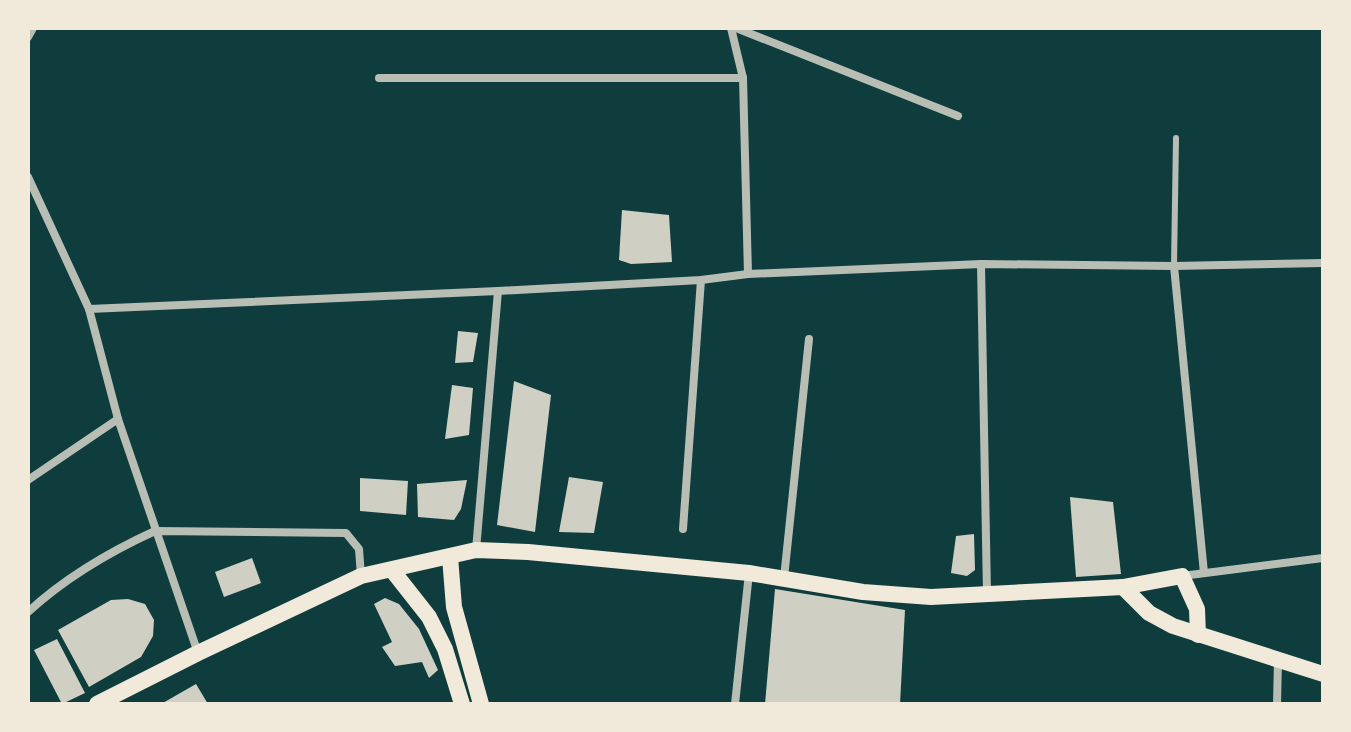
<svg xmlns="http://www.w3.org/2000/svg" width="1351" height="732" viewBox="0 0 1351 732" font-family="'Archivo Narrow',sans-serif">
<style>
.building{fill:#cfcfc3}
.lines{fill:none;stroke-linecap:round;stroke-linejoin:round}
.service{stroke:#b8beb3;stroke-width:6}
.minor{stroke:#b8beb3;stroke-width:8}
.secondary{stroke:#f1e9da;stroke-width:16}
</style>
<rect width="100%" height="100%" fill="#0f3d3e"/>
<g class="building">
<path d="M 622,210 L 669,215 L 672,262 L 631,264 L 619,260 Z"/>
<path d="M 458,331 L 478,333 L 473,362 L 455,363 Z"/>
<path d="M 514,381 L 551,395 L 535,532 L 497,525 Z"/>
<path d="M 452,385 L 473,388 L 469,435 L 445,439 Z"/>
<path d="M 569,477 L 603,482 L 594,533 L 559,532 Z"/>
<path d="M 360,478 L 408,481 L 406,515 L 360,511 Z"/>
<path d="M 467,480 L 461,509 L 454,520 L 418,517 L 417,484 Z"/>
<path d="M 1070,497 L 1113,502 L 1121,574 L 1076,577 Z"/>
<path d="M 974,534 L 975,570 L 967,576 L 951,573 L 956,536 Z"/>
<path d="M 252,558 L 261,583 L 224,597 L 215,572 Z"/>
<path d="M 775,589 L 905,610 L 900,704 L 765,704 Z"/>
<path d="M 385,598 L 399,604 L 419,629 L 438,670 L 429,678 L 422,662 L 395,666 L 382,647 L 392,642 L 374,604 Z"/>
<path d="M 128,599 L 145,604 L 154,620 L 153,636 L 141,657 L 89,687 L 58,630 L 111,600 Z"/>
<path d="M 57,639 L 85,693 L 62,704 L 34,650 Z"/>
<path d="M 196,684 L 208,704 L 161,704 Z"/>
</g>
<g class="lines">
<path class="service" d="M 1174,266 L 1176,138"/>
<g class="minor">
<path d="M 731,28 L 743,78 L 748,274"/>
<path d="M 736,28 L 958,116"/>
<path d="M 28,37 L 33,28"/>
<path d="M 379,78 L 743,78"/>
<path d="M 28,177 L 89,309 L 118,419 L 198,653"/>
<path d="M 981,264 L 987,594"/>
<path d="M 1174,266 L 1204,573"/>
<path d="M 89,309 L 498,291 L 701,280 L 748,274 L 981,264 L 1174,266 L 1323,263"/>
<path d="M 28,480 L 118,419"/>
<path d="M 683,529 L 701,280"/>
<path d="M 476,550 L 498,291"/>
<path d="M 1182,576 L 1323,558"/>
<path d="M 784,578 L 809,339"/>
<path d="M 28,612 C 65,578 109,552 155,531 L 346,533 L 359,549 L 361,576"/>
<path d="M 735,704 L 749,573"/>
<path d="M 1277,704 L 1278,660"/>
</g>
<g class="secondary">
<path d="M 450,557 L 454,607 L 481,704"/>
<path d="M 392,570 L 429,617 L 445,649 L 462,704"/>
<path d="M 1123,587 L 1149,613 L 1173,626 L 1323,674"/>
<path d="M 97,704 L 198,653 L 361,576 L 476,550 L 528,552 L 749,573 L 863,592 L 931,597 L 1123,587 L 1182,576 L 1197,609 L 1198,635"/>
</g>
</g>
<rect width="1351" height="732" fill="none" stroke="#f1e9da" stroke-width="60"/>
</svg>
